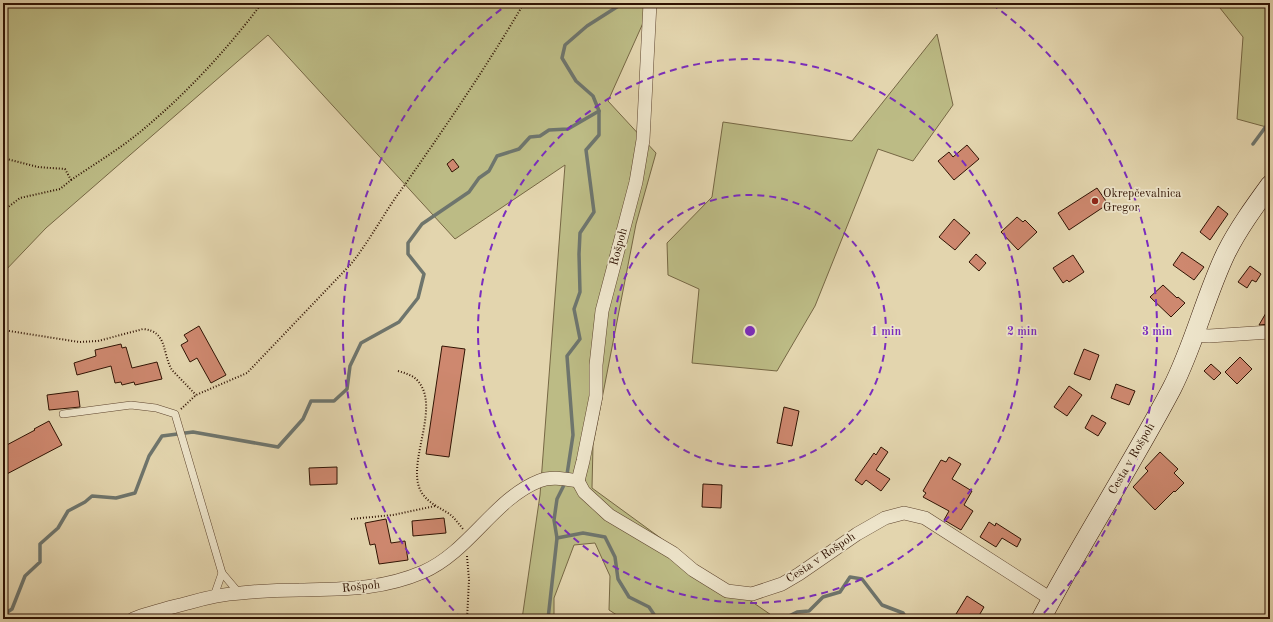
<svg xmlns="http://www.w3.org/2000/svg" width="1273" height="622" viewBox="0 0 1273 622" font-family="'Old Standard TT',serif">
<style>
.green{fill:#bcbb85;stroke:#766744}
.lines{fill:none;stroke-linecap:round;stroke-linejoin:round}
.stream{stroke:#6e756d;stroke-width:3.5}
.building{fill:#ce886f;stroke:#301303}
.lane-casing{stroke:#5d442e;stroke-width:8}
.street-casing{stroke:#5d442e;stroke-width:14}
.secondary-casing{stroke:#301303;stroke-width:20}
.path{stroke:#301303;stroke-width:2;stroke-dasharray:1 2;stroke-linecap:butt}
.lane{stroke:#ede4ca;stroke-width:7}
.street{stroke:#ede4ca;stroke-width:13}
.secondary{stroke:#ede4ca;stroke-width:19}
.ring{fill:none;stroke:#7b2cbf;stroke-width:2;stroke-dasharray:7 5}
.poi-dot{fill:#8f2418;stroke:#ede4ca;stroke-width:1.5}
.labels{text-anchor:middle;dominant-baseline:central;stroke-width:3.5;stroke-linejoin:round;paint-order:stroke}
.poi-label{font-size:12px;fill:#301303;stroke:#ede4ca;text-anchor:start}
.street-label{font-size:12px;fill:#301303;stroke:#ede4ca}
.centre{fill:#7b2cbf;stroke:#ede4ca;stroke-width:2}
.ring-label{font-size:12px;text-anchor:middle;font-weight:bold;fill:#7b2cbf;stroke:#ede4ca;stroke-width:3.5;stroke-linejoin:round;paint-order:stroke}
</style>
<rect width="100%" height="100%" fill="#e3d5ae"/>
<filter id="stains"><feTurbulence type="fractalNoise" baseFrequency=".005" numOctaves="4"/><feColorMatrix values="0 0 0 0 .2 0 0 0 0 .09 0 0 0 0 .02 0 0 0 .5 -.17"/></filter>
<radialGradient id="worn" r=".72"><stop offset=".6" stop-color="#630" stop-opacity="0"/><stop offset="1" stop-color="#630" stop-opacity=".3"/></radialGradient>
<g class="green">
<path d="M 3,3 L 652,3 L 608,101 L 656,153 L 636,224 L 593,445 L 592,488 L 677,550 L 697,567 L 745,597 L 777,619 L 623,619 L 609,610 L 610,576 L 595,543 L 574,545 L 554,598 L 554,619 L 522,619 L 540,495 L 565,165 L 455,239 L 268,35 L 46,228 L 3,273 Z"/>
<path d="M 1216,3 L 1270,3 L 1270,128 L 1237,119 L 1243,37 Z"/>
<path d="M 937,34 L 953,105 L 913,161 L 878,149 L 815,306 L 777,371 L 692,363 L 699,289 L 668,275 L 667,243 L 712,197 L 723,122 L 852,141 Z"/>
</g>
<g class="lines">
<g class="stream">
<path d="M 1253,144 L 1270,121"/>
<path d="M 557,538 L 583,533 L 605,537 L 615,557 L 618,579 L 629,597 L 649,607 L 657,619"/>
<path d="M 3,615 L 12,609 L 25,576 L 40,562 L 40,544 L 58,528 L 68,511 L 85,502 L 92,496 L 116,498 L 135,493 L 149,456 L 162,436 L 193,432 L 278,447 L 303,419 L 311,401 L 334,401 L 347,389 L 350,366 L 361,343 L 399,322 L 418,298 L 424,274 L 408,254 L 408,243 L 422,224 L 469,192 L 479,178 L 489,171 L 497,156 L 519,149 L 530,137 L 540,136 L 549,130 L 568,129 L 599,111"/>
<path d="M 548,619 L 557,538 L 554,520 L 557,499 L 566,481 L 573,435 L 567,356 L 580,339 L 574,309 L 580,292 L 579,254 L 580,233 L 594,212 L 586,150 L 599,135 L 599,111 L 593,96 L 576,81 L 562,58 L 565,45 L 587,26 L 620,5 L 621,3"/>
<path d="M 783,619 L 797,612 L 809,611 L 823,597 L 840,592 L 850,577 L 862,579 L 882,605 L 903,613 L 907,619"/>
</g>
</g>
<g class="building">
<path d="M 967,145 L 979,159 L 954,180 L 938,161 L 949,152 L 953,157 Z"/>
<path d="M 453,159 L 459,167 L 452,172 L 447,164 Z"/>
<path d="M 1097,188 L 1108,204 L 1069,230 L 1058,213 Z"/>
<path d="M 1218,206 L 1228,214 L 1210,240 L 1200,232 Z"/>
<path d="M 1017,217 L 1023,222 L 1025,220 L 1037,232 L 1018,250 L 1001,232 Z"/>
<path d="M 954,219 L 970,233 L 955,250 L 939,237 Z"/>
<path d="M 1182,252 L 1204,267 L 1194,280 L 1173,265 Z"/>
<path d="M 976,254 L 986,263 L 979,271 L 969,262 Z"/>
<path d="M 1073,255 L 1084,272 L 1069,282 L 1067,280 L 1063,283 L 1053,268 Z"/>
<path d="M 1250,266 L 1261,274 L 1256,282 L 1252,280 L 1247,288 L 1238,282 Z"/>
<path d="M 1163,285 L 1177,298 L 1178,297 L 1185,303 L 1171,317 L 1150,297 Z"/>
<path d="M 1270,306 L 1270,324 L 1259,325 Z"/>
<path d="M 199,326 L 226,375 L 211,383 L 197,358 L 190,362 L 181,345 L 188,341 L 184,335 Z"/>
<path d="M 121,344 L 122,348 L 126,347 L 132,368 L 157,362 L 162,379 L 135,385 L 134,382 L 122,385 L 121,382 L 115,383 L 111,366 L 77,375 L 74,363 L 96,356 L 95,350 Z"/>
<path d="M 442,346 L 465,349 L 449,457 L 426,454 Z"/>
<path d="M 1084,349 L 1099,355 L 1090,380 L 1074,374 Z"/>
<path d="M 1240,357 L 1252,369 L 1237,384 L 1225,372 Z"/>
<path d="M 1211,364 L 1221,373 L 1214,380 L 1204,371 Z"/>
<path d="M 1116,384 L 1135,391 L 1129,405 L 1111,398 Z"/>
<path d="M 1069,386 L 1082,395 L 1067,416 L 1054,407 Z"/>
<path d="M 78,391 L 80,407 L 49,410 L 47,395 Z"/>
<path d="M 784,407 L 799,411 L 792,446 L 777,443 Z"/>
<path d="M 1092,415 L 1106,423 L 1098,436 L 1085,428 Z"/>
<path d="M 49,421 L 62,445 L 3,476 L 3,447 L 35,430 L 34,429 Z"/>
<path d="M 881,447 L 888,452 L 876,470 L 890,479 L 881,491 L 866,480 L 862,485 L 855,480 L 874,453 L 876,455 Z"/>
<path d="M 1160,452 L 1178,469 L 1174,473 L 1184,483 L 1175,492 L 1174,491 L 1155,510 L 1133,487 L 1148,471 L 1145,468 Z"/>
<path d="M 949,457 L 961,464 L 952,479 L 972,491 L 964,505 L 973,511 L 961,530 L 944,520 L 949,511 L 923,497 L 926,493 L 923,491 L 941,460 L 946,462 Z"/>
<path d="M 337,467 L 337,484 L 310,485 L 309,468 Z"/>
<path d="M 703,484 L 722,485 L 721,508 L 702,507 Z"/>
<path d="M 444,518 L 446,533 L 413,536 L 412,521 Z"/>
<path d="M 386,519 L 391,543 L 405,541 L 408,560 L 379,564 L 375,544 L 370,545 L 365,523 Z"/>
<path d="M 989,522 L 995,526 L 996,523 L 1021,539 L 1017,547 L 1002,538 L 996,547 L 980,537 Z"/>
<path d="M 967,596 L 984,607 L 977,619 L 953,619 Z"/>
</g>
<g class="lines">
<g class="lane-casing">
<g id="lane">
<path d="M 63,414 L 131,405 L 156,408 L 175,414 L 222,573 L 239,593"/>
<path d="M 214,596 L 222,573"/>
</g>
</g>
<g class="street-casing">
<g id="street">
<path d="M 1194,335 L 1209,336 L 1270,332"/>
<path d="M 578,481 L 584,492 L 609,515 L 673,553 L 693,570 L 727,591 L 752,594 L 782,584 L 799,574 L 857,534 L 885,518 L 904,513 L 925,518 L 1051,599"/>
<path d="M 578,481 L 583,461 L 596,396 L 596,365 L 602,311 L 636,182 L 643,140 L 650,3"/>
<path d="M 133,619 C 151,612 169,608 188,603 C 205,598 223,594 241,593 C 260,591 279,590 299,590 C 343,589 381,590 423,572 C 469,552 494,499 539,481 C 551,476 565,479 578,481"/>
</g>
</g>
<g class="secondary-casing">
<path id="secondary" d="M 1041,619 C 1082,541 1131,466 1172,388 C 1194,345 1205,297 1226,253 C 1238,229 1254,207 1270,185"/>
</g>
<g class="path">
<path d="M 3,158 L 38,167 L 65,169 L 71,180 L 60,189 L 20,198 L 3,211"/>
<path d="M 71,180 C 96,163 123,147 146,127 C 188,92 229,47 262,3"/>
<path d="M 3,330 L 79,342 L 98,341 L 143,329 C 168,331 162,354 172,370 L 196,395"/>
<path d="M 398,371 C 405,373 412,375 417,380 C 441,405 409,457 419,487 C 424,501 437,506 448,513 C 454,517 458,523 463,529"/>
<path d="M 181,409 L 196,395 L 247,373 L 351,264 C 371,239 385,211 404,186 C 446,126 487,66 524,3"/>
<path d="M 351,519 L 393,515 L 435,506"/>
<path d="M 467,556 L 469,580 L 467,619"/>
</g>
<use href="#lane" class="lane"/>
<use href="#street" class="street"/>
<use href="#secondary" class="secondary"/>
</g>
<g class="ring">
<circle cx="750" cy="331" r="136"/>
<circle cx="750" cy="331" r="272"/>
<path d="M462 619A407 407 0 0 1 508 4M992 4A407 407 0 0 1 1038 619"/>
</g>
<circle class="poi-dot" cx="1095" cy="201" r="4"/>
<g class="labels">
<g class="poi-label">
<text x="1103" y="194">Okrepčevalnica<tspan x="1103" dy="14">Gregor</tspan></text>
</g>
<g class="street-label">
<text transform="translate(619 247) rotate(-75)">Rošpoh</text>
<text transform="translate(1132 459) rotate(-60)">Cesta v Rošpoh</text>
<text transform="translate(821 558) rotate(-34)">Cesta v Rošpoh</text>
<text transform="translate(361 587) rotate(-6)">Rošpoh</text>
</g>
</g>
<circle cx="750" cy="331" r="6" class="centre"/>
<g class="ring-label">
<text x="886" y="335">1 min</text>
<text x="1022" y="335">2 min</text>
<text x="1157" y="335">3 min</text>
</g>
<rect width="1273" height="622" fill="none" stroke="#e3d5ae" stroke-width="16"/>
<rect x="4" y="4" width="1265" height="614" fill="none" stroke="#301303" stroke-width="2"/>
<rect x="8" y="8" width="1257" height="606" fill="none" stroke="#301303"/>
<rect width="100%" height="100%" filter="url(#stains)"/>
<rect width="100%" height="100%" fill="url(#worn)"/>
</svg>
